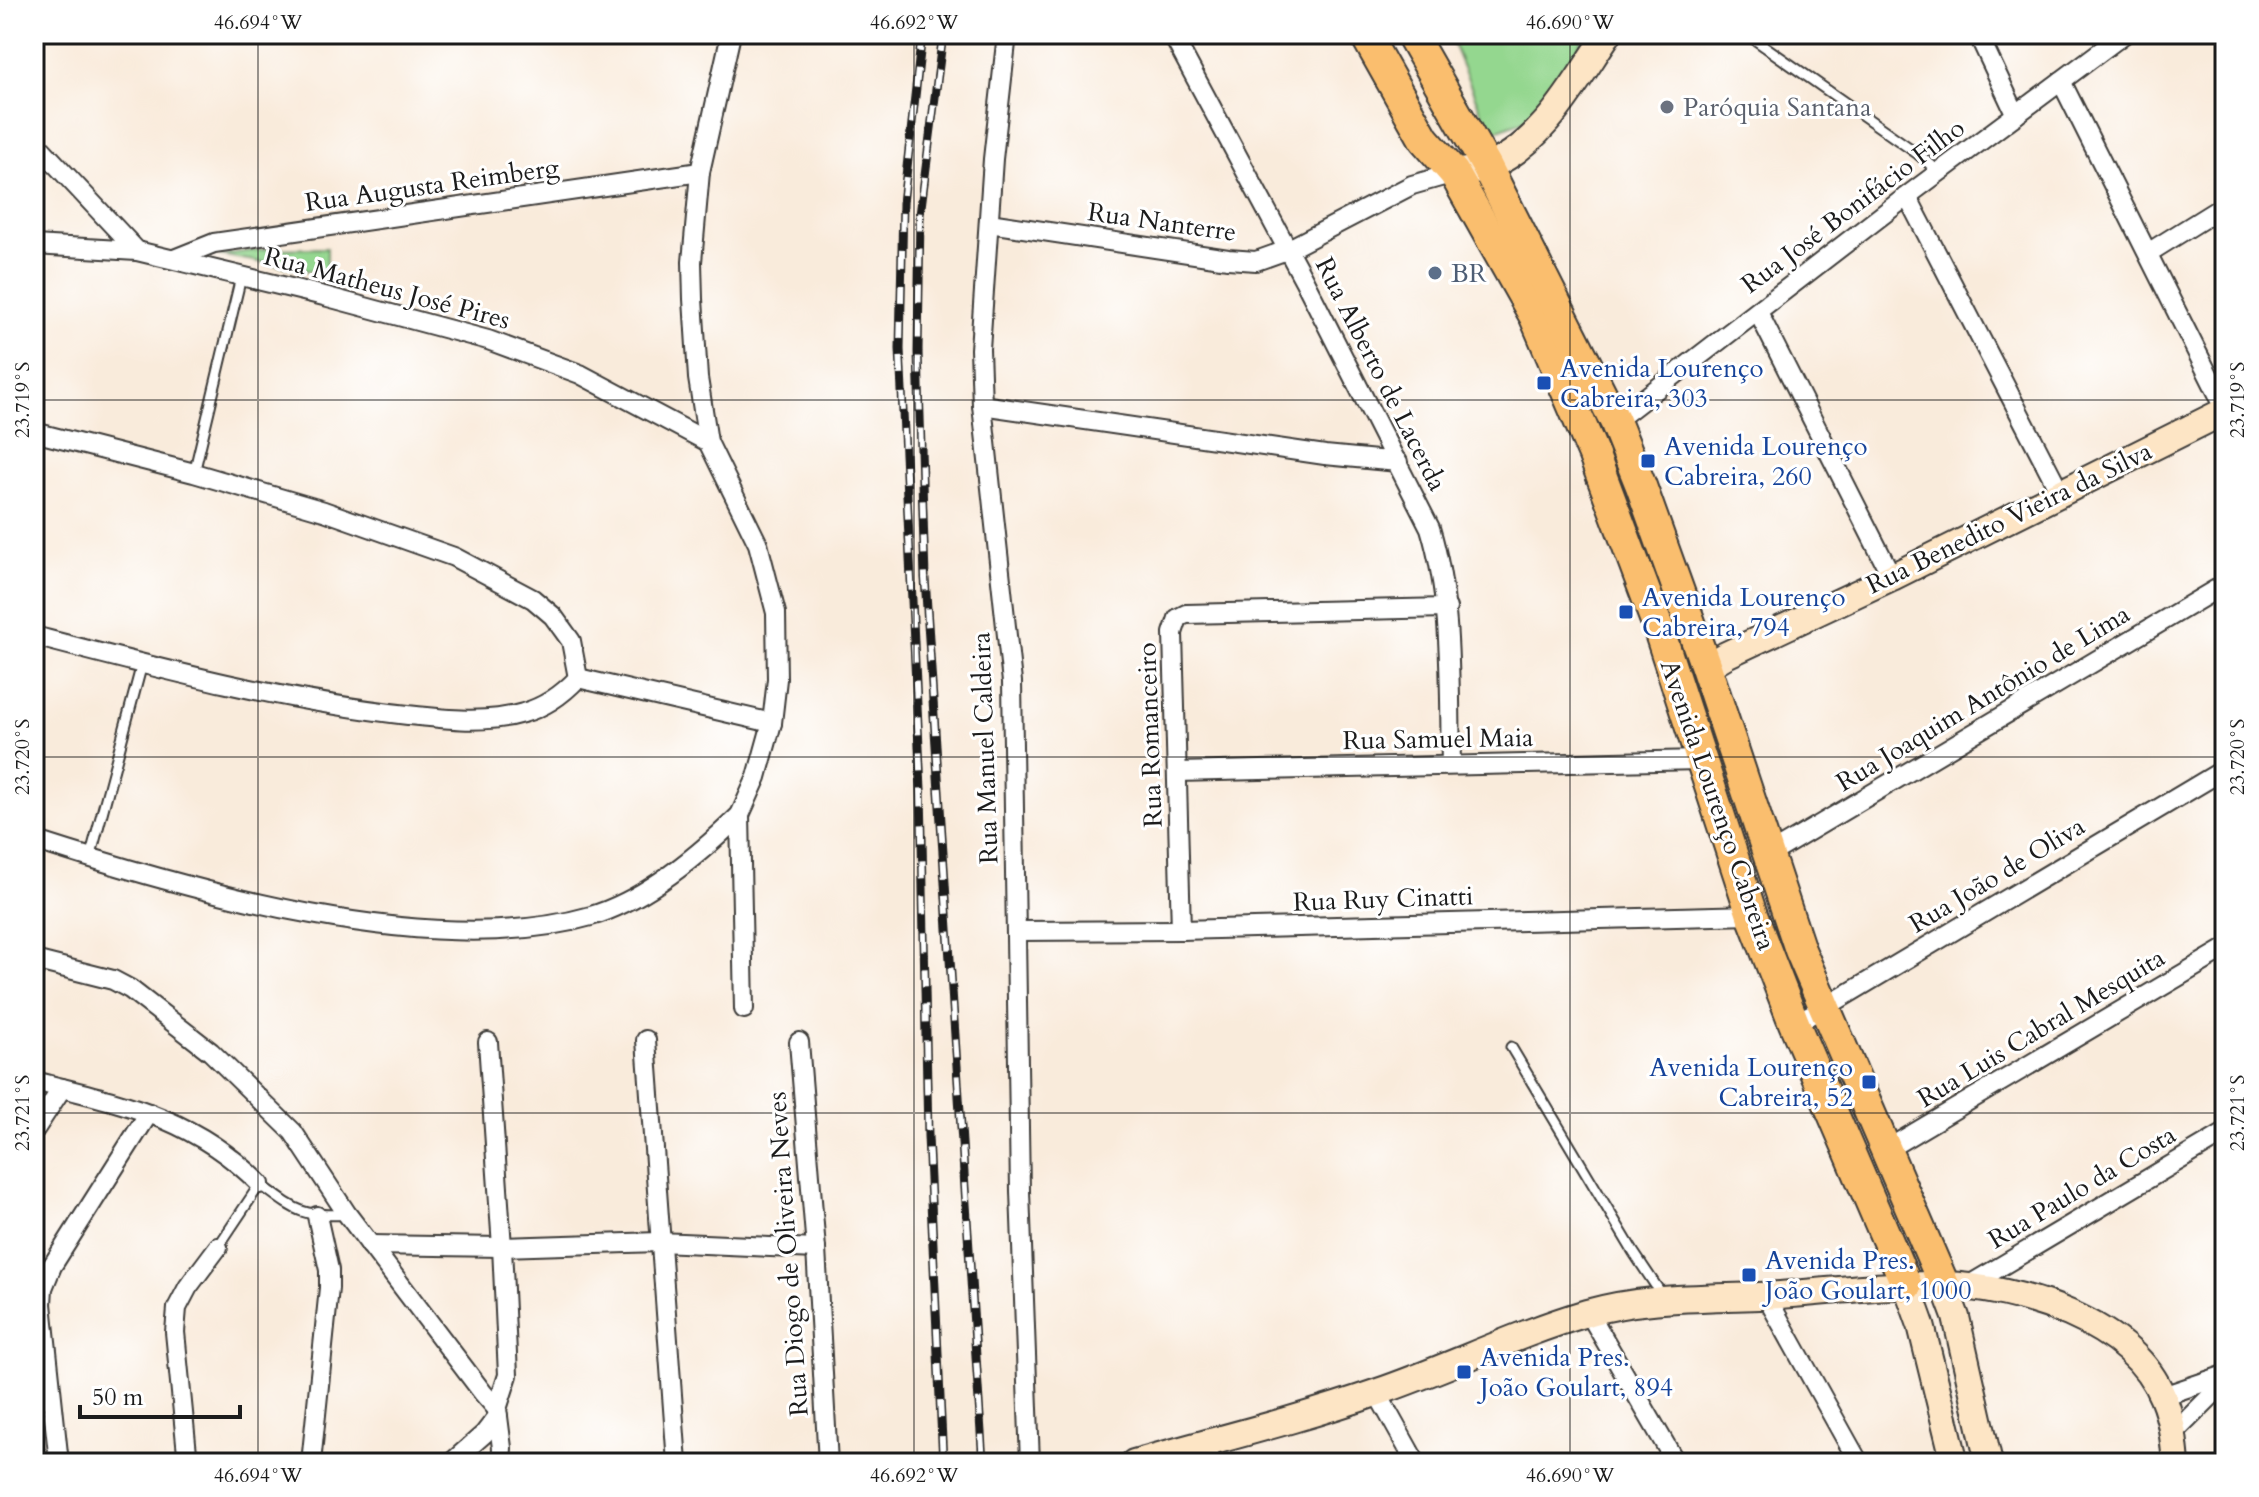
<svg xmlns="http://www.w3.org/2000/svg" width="2259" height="1497" viewBox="0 0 2259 1497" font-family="Cardo,serif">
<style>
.green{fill:#94d78f;stroke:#587a56;stroke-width:2}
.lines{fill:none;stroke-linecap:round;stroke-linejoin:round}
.lane-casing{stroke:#3d3b39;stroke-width:13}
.street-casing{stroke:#3d3b39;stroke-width:22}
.secondary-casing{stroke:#3d3b39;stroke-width:30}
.primary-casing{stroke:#3d3b39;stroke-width:34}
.lane{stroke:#fff;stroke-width:9}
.street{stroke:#fff;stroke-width:18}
.secondary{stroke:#fde5c5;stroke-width:26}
.primary{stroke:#fabe6e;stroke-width:30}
.rail-casing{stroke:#1c1c1c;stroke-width:9}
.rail{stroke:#fff;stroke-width:6;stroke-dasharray:18;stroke-linecap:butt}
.ticks{fill:none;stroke:#1c1c1c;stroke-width:2;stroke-opacity:0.45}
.worship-dot{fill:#6b7280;stroke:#fff;stroke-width:3}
.service-dot{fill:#5c6f8a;stroke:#fff;stroke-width:3}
.transit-dot{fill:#1a4fb4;stroke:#fff;stroke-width:3}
.labels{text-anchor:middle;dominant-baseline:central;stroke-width:6;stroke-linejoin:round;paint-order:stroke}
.worship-label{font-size:26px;fill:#5b616d;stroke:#fff;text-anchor:start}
.street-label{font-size:26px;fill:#1c1c1c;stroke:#fff}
.service-label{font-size:26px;fill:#4e5e75;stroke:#fff;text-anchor:start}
.transit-label{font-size:26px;fill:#164399;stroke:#fff;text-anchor:start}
.neatline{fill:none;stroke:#1c1c1c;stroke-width:3}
.ticks-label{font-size:20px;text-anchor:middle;fill:#1c1c1c}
</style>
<rect width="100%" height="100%" fill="#fff"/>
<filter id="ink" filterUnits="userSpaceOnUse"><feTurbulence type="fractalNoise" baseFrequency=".0125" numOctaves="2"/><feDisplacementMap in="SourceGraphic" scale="16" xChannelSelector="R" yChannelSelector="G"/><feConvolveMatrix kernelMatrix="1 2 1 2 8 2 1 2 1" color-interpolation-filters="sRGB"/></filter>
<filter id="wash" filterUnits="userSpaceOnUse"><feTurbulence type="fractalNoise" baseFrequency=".006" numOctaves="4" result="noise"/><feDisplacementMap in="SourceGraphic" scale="32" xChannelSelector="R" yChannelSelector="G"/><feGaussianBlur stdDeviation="1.8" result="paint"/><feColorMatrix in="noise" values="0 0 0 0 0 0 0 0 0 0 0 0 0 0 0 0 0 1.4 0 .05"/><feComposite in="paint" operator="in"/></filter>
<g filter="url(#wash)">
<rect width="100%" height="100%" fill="#f9ebdb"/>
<g class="green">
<path d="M 1449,34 L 1585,34 L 1575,55 L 1526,120 L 1490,133 Z"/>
<path d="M 327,248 L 327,274 L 220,255 L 267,249 Z"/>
</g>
</g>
<g filter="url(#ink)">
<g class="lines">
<g class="lane-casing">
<g id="lane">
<path d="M 1747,34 L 1918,154 L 1939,172"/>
<path d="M 194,473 L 241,277"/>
<path d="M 90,858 L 142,664"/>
<path d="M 34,983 L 43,961"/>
<path d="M 1511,1047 L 1634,1253 L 1662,1295"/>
<path d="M 218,1247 L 260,1184 C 295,1210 302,1218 347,1214"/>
</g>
</g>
<g class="street-casing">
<g id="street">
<path d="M 731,34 L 700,172 L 692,262 L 693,299 L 698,378 L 708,442 L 758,544 L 776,613 L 777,679 L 772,723 L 757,777 L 740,815 L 744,1009"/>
<path d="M 1007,34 L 993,159 L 980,349 L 982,405 L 1012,682 L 1020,1191 L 1030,1463"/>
<path d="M 1172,34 L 1304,280 L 1430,528 C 1453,604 1449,684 1451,764"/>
<path d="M 1978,34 L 2016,115"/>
<path d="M 2061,81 L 2225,408"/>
<path d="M 34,141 L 137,251"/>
<path d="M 1907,196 L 2061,494"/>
<path d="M 989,223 L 1228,259 L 1256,261 L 1287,250 L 1412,185 L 1454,173"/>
<path d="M 34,245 L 137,251 L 324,296 L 488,340 L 580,374 L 708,442"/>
<path d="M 2148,253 L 2225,205"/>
<path d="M 174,259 L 214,243 L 700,172"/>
<path d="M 1758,312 L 1892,577"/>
<path d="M 982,405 L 1325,455 L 1398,462"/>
<path d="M 1615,421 L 1907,196 L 2124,34"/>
<path d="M 34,432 L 194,473 L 324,511 L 454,557 L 533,599 L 553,616 L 571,641 L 578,678"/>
<path d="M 34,636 C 157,668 281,701 408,715 C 444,719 487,724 523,713 C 545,707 562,695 578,678 L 772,723"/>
<path d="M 1177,772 L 1700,760"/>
<path d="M 34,840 C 189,890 432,962 591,916 C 646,900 700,854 740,815"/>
<path d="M 1767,856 L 2225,584"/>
<path d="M 1181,930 L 1173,633 L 1178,618 L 1186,614 L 1447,608"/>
<path d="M 1016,931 L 1181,930 L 1752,915"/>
<path d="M 34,960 L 113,980 L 130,989 L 211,1052 L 293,1132 L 347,1214 L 483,1393 L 497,1409"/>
<path d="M 1794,1023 L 1824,1008 L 2225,769"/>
<path d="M 646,1040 L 677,1463"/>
<path d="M 488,1042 L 502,1247 L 508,1375 L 497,1409 L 502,1448 L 501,1463"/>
<path d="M 799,1042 L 816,1249 L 828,1463"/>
<path d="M 34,1081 C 122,1103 194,1117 260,1184"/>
<path d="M 34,1131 L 62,1088"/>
<path d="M 1884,1151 L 2225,949"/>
<path d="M 370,1245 L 502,1247 L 659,1242 L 816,1249"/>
<path d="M 1966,1287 L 2225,1133"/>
<path d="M 1766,1296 L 1859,1463"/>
<path d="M 1589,1313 L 1676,1463"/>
<path d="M 1377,1393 L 1416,1463"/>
<path d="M 2163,1396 L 2225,1375"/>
<path d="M 2173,1434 L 2225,1382"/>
<path d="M 1202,1444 L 1213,1463"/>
<path d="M 59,1463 L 42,1304 L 43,1288 L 52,1266 L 149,1113"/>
<path d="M 188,1463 L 175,1332 L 177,1308 L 188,1287 L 218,1247"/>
<path d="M 311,1463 L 329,1288 L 329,1270 L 317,1216"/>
<path d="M 451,1463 L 484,1434 L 498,1416"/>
</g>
</g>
<g class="secondary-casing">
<g id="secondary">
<path d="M 1454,173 C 1465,171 1479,170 1490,166 C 1545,141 1575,82 1608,34"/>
<path d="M 1706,667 L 1726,655 L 1892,577 L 2225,411"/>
<path d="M 1944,1285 L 1956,1317 L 1989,1463"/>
<path d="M 1907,1286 L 1921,1325 L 1955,1463"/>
<path d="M 1134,1463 C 1215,1440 1298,1420 1378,1392 C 1448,1368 1516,1334 1587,1313 C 1648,1295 1717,1299 1780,1295 C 1834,1291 1888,1284 1943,1285 C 2018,1287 2132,1321 2163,1398 C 2172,1419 2174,1441 2176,1463"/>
</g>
</g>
<g class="primary-casing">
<g id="primary">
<path d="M 1365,34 L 1424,139 L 1454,173 L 1535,317 L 1593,453 L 1657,624 L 1752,915 L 1794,1023 L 1907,1286"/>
<path d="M 1411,34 L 1487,167 L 1615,421 L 1641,486 L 1706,667 L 1800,950 L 1944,1285"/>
</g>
</g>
<use href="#lane" class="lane"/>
<use href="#street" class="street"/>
<use href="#secondary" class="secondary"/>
<use href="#primary" class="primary"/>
<g class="rail-casing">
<g id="rail">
<path d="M 922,34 L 903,203 L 900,349 L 921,789 L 928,1136 L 943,1463"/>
<path d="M 943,34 L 920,215 L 918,352 L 925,578 L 983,1463"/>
</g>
</g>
<use href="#rail" class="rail"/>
</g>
</g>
<path class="ticks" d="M 258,34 L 258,1463M 914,34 L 914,1463M 1570,34 L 1570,1463M 34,44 L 2225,44M 34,400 L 2225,400M 34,757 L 2225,757M 34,1113 L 2225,1113"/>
<circle class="worship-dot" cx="1667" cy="107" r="8"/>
<circle class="service-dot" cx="1435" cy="273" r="8"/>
<g class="transit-dot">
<rect x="1536" y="375" width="16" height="16" rx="4"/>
<rect x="1640" y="453" width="16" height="16" rx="4"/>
<rect x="1618" y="604" width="16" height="16" rx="4"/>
<rect x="1861" y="1074" width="16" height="16" rx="4"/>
<rect x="1741" y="1267" width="16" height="16" rx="4"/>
<rect x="1456" y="1364" width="16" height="16" rx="4"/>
</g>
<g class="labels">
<g class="worship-label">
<text x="1683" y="107">Paróquia Santana</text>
</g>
<g class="street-label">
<text transform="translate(432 185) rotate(-8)">Rua Augusta Reimberg</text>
<text transform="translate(1853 206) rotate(-37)">Rua José Bonifácio Filho</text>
<text transform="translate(1162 222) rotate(8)">Rua Nanterre</text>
<text transform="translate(387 288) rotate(15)">Rua Matheus José Pires</text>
<text transform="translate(1381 374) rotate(63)">Rua Alberto de Lacerda</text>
<text transform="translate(2009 518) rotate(-26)">Rua Benedito Vieira da Silva</text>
<text transform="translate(1983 698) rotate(-31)">Rua Joaquim Antônio de Lima</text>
<text transform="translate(1150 735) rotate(-92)">Rua Romanceiro</text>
<text transform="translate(1438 739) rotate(-1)">Rua Samuel Maia</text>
<text transform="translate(985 748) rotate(-92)">Rua Manuel Caldeira</text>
<text transform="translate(1718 805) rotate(71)">Avenida Lourenço Cabreira</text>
<text transform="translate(1997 875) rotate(-31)">Rua João de Oliva</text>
<text transform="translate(1383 899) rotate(-2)">Rua Ruy Cinatti</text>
<text transform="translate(2041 1028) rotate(-31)">Rua Luis Cabral Mesquita</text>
<text transform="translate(2082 1187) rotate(-31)">Rua Paulo da Costa</text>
<text transform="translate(788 1254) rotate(-94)">Rua Diogo de Oliveira Neves</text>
</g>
<g class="service-label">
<text x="1451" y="273">BR</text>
</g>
<g class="transit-label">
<text x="1560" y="368">Avenida Lourenço<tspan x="1560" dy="30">Cabreira, 303</tspan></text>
<text x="1664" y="446">Avenida Lourenço<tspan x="1664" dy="30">Cabreira, 260</tspan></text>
<text x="1642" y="597">Avenida Lourenço<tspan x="1642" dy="30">Cabreira, 794</tspan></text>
<text x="1853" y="1067" text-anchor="end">Avenida Lourenço<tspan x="1853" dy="30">Cabreira, 52</tspan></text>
<text x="1765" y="1260">Avenida Pres.<tspan x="1765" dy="30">João Goulart, 1000</tspan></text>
<text x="1480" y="1357">Avenida Pres.<tspan x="1480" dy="30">João Goulart, 894</tspan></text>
</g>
</g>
<rect width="2259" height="1497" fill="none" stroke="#fff" stroke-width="88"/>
<path d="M80 1405v12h160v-12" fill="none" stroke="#1c1c1c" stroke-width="4"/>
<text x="92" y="1405" font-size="24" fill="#1c1c1c" stroke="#ffffff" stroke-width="6" paint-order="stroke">50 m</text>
<rect x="44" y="44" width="2171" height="1409" class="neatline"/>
<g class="ticks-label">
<text x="258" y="29">46.694°W</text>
<text x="914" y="29">46.692°W</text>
<text x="1570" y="29">46.690°W</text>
<text transform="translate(22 400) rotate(-90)" y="7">23.719°S</text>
<text transform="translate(2237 400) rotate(-90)" y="7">23.719°S</text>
<text transform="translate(22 757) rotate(-90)" y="7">23.720°S</text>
<text transform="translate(2237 757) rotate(-90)" y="7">23.720°S</text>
<text transform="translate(22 1113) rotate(-90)" y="7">23.721°S</text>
<text transform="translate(2237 1113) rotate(-90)" y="7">23.721°S</text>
<text x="258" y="1482">46.694°W</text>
<text x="914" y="1482">46.692°W</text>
<text x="1570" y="1482">46.690°W</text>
</g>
</svg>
